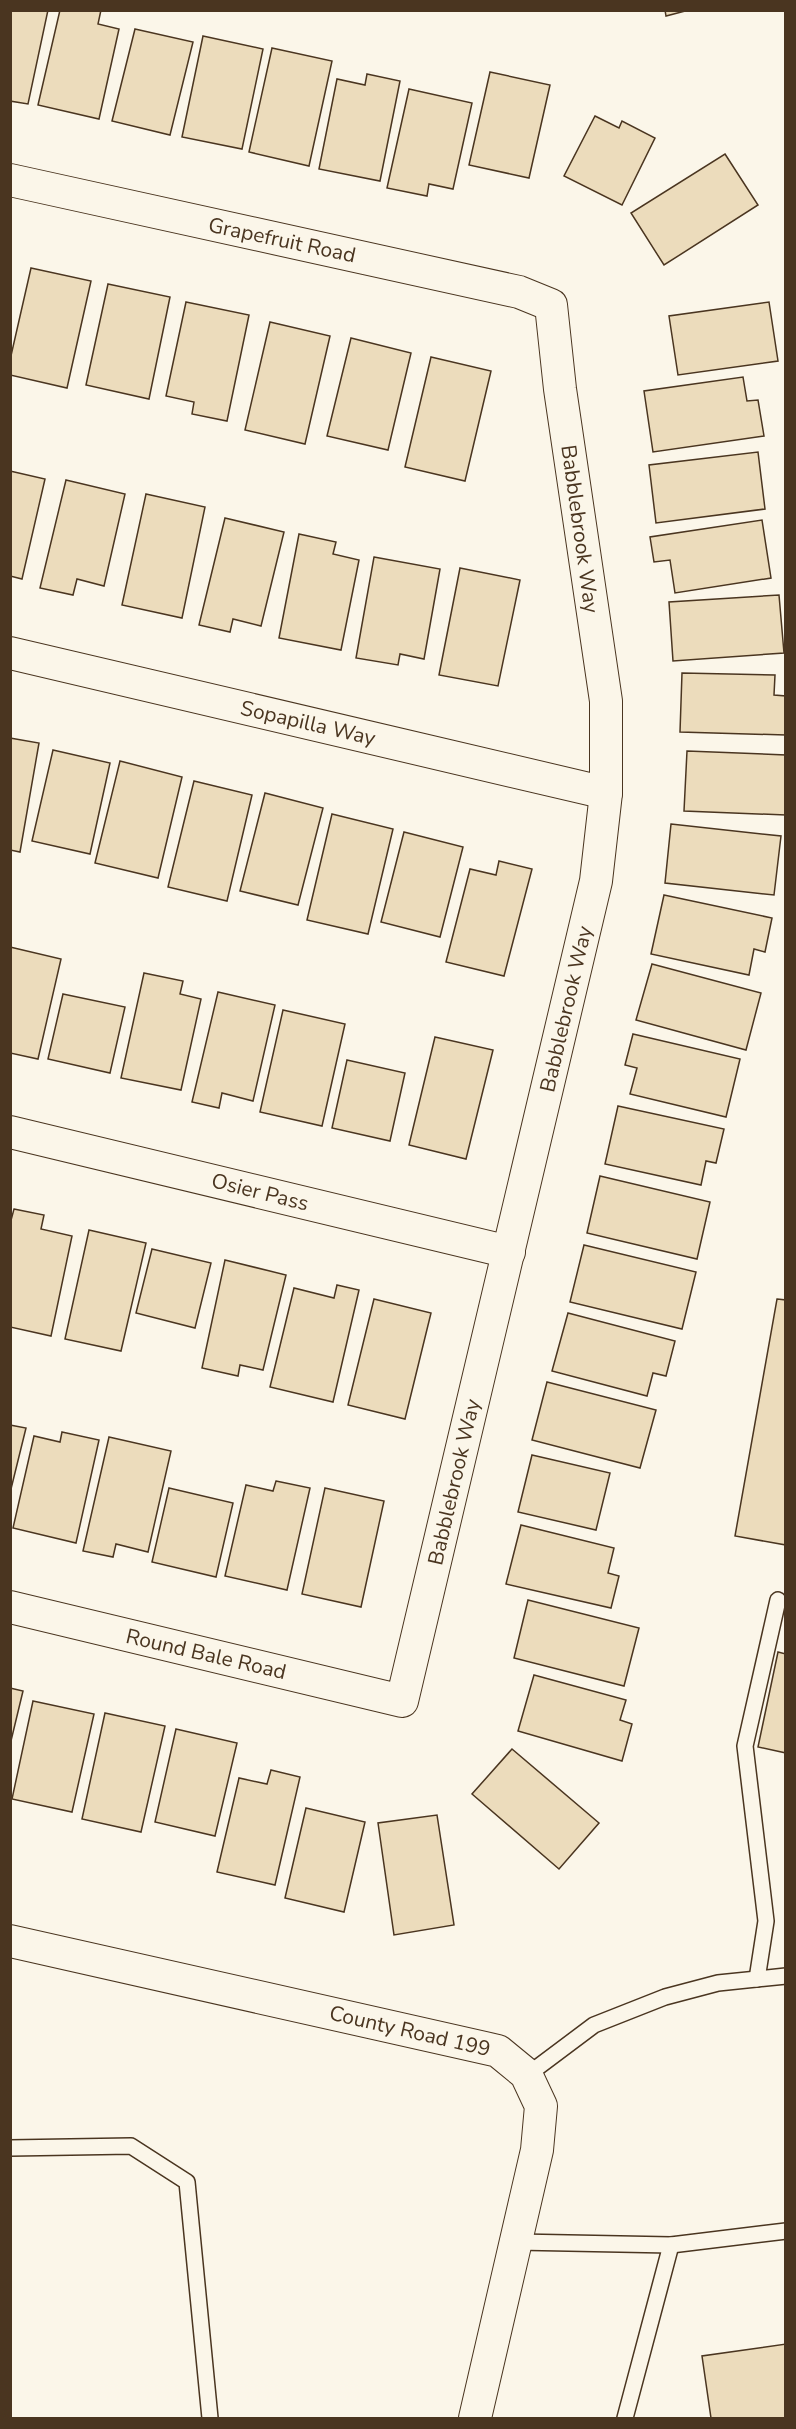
<svg xmlns="http://www.w3.org/2000/svg" width="796" height="2429" viewBox="0 0 796 2429" font-family="'Nunito Sans',sans-serif">
<style>
.building{fill:#ecdcbc;stroke:#4a3520;stroke-width:1.5}
.lines{fill:none;stroke-linecap:round;stroke-linejoin:round}
.lane-casing{stroke:#4a3520;stroke-width:18}
.street-casing{stroke:#4a3520;stroke-width:34}
.lane{stroke:#fbf6e9;stroke-width:15}
.street{stroke:#fbf6e9;stroke-width:32}
.labels{text-anchor:middle;dominant-baseline:central;stroke-width:4.5;stroke-linejoin:round;paint-order:stroke}
.street-label{font-size:21px;fill:#4a3520;stroke:#fbf6e9}
</style>
<rect width="100%" height="100%" fill="#fbf6e9"/>
<g class="building">
<path d="M 10,10 L 48,10 L 28,104 L 10,101 Z"/>
<path d="M 60,10 L 101,10 L 98,24 L 119,29 L 99,119 L 38,105 Z"/>
<path d="M 665,10 L 689,10 L 666,16 Z"/>
<path d="M 135,29 L 193,42 L 170,135 L 112,121 Z"/>
<path d="M 203,36 L 263,49 L 242,149 L 182,137 Z"/>
<path d="M 272,48 L 332,61 L 309,166 L 249,152 Z"/>
<path d="M 490,72 L 550,85 L 529,178 L 469,165 Z"/>
<path d="M 367,74 L 400,81 L 380,181 L 319,169 L 337,79 L 365,85 Z"/>
<path d="M 409,89 L 472,103 L 453,189 L 429,184 L 427,196 L 387,188 Z"/>
<path d="M 595,116 L 619,128 L 622,121 L 655,138 L 622,205 L 564,176 Z"/>
<path d="M 725,154 L 758,205 L 664,265 L 631,213 Z"/>
<path d="M 31,268 L 91,281 L 67,388 L 10,375 L 10,360 Z"/>
<path d="M 108,284 L 170,297 L 149,399 L 86,385 Z"/>
<path d="M 186,302 L 249,315 L 227,421 L 192,414 L 194,402 L 166,396 Z"/>
<path d="M 769,302 L 778,361 L 678,375 L 669,316 Z"/>
<path d="M 270,322 L 330,336 L 305,444 L 245,430 Z"/>
<path d="M 351,338 L 411,353 L 388,450 L 327,436 Z"/>
<path d="M 431,357 L 491,371 L 465,481 L 405,467 Z"/>
<path d="M 743,377 L 747,401 L 758,400 L 764,436 L 653,452 L 644,391 Z"/>
<path d="M 758,452 L 765,509 L 656,523 L 649,465 Z"/>
<path d="M 10,471 L 45,479 L 22,579 L 10,576 Z"/>
<path d="M 66,480 L 125,494 L 104,586 L 77,579 L 73,595 L 40,588 Z"/>
<path d="M 146,494 L 205,507 L 182,618 L 122,605 Z"/>
<path d="M 225,518 L 284,532 L 261,626 L 233,619 L 230,632 L 199,625 Z"/>
<path d="M 762,520 L 771,578 L 675,593 L 670,560 L 654,562 L 650,537 Z"/>
<path d="M 299,534 L 336,542 L 333,554 L 359,560 L 341,650 L 279,638 Z"/>
<path d="M 374,557 L 440,569 L 424,659 L 400,654 L 398,665 L 356,658 Z"/>
<path d="M 460,568 L 520,580 L 498,686 L 439,675 Z"/>
<path d="M 779,595 L 784,653 L 673,661 L 669,602 Z"/>
<path d="M 682,673 L 775,675 L 774,695 L 786,696 L 786,735 L 680,732 Z"/>
<path d="M 10,738 L 39,743 L 20,852 L 10,850 Z"/>
<path d="M 53,750 L 110,763 L 90,854 L 32,841 Z"/>
<path d="M 687,751 L 786,755 L 786,815 L 684,811 Z"/>
<path d="M 120,761 L 182,777 L 158,878 L 95,863 Z"/>
<path d="M 194,781 L 252,795 L 227,901 L 168,887 Z"/>
<path d="M 265,793 L 323,808 L 298,905 L 240,891 Z"/>
<path d="M 332,814 L 393,829 L 368,934 L 307,920 Z"/>
<path d="M 671,824 L 781,836 L 774,895 L 665,883 Z"/>
<path d="M 404,832 L 463,847 L 440,937 L 381,922 Z"/>
<path d="M 499,861 L 532,869 L 504,976 L 446,962 L 470,869 L 496,875 Z"/>
<path d="M 664,895 L 772,918 L 765,952 L 754,949 L 749,975 L 651,954 Z"/>
<path d="M 10,947 L 61,959 L 38,1059 L 10,1053 Z"/>
<path d="M 652,964 L 761,993 L 746,1050 L 636,1020 Z"/>
<path d="M 144,973 L 183,981 L 180,994 L 201,999 L 181,1090 L 121,1078 Z"/>
<path d="M 218,992 L 275,1005 L 253,1101 L 222,1093 L 219,1108 L 192,1102 Z"/>
<path d="M 63,994 L 125,1007 L 110,1073 L 48,1059 Z"/>
<path d="M 283,1010 L 345,1024 L 322,1126 L 260,1112 Z"/>
<path d="M 633,1034 L 740,1059 L 726,1117 L 630,1094 L 637,1068 L 625,1065 Z"/>
<path d="M 435,1037 L 493,1050 L 466,1159 L 409,1145 Z"/>
<path d="M 347,1060 L 405,1073 L 390,1141 L 332,1128 Z"/>
<path d="M 618,1106 L 724,1129 L 716,1163 L 706,1161 L 701,1185 L 605,1164 Z"/>
<path d="M 600,1176 L 710,1202 L 697,1259 L 587,1233 Z"/>
<path d="M 14,1209 L 44,1215 L 41,1229 L 72,1236 L 51,1336 L 10,1327 L 10,1224 Z"/>
<path d="M 89,1230 L 146,1243 L 121,1351 L 65,1339 Z"/>
<path d="M 584,1245 L 696,1272 L 682,1329 L 570,1302 Z"/>
<path d="M 152,1249 L 211,1263 L 195,1328 L 136,1313 Z"/>
<path d="M 225,1260 L 286,1275 L 263,1370 L 240,1365 L 238,1376 L 202,1368 Z"/>
<path d="M 337,1285 L 359,1290 L 333,1402 L 270,1387 L 294,1288 L 334,1298 Z"/>
<path d="M 374,1299 L 431,1313 L 405,1419 L 348,1405 Z"/>
<path d="M 777,1299 L 786,1300 L 786,1545 L 735,1536 Z"/>
<path d="M 568,1313 L 675,1341 L 666,1376 L 653,1373 L 647,1396 L 552,1371 Z"/>
<path d="M 547,1382 L 656,1410 L 640,1468 L 532,1440 Z"/>
<path d="M 10,1425 L 26,1428 L 10,1493 Z"/>
<path d="M 62,1432 L 99,1440 L 76,1543 L 13,1528 L 34,1436 L 60,1442 Z"/>
<path d="M 109,1437 L 171,1451 L 148,1552 L 116,1544 L 113,1557 L 83,1551 Z"/>
<path d="M 532,1455 L 610,1473 L 596,1530 L 518,1512 Z"/>
<path d="M 276,1481 L 310,1488 L 287,1590 L 225,1576 L 246,1485 L 273,1491 Z"/>
<path d="M 169,1488 L 233,1503 L 216,1577 L 152,1562 Z"/>
<path d="M 325,1488 L 384,1501 L 361,1607 L 302,1594 Z"/>
<path d="M 521,1525 L 614,1548 L 608,1573 L 619,1576 L 611,1608 L 506,1584 Z"/>
<path d="M 528,1600 L 639,1628 L 624,1686 L 514,1658 Z"/>
<path d="M 778,1652 L 786,1654 L 786,1753 L 758,1747 Z"/>
<path d="M 534,1675 L 626,1700 L 620,1720 L 632,1724 L 622,1761 L 518,1731 Z"/>
<path d="M 10,1688 L 23,1691 L 10,1745 Z"/>
<path d="M 33,1701 L 94,1714 L 72,1812 L 12,1799 Z"/>
<path d="M 105,1713 L 165,1726 L 141,1832 L 82,1819 Z"/>
<path d="M 176,1729 L 237,1743 L 215,1836 L 155,1822 Z"/>
<path d="M 512,1749 L 599,1823 L 559,1869 L 472,1794 Z"/>
<path d="M 271,1770 L 300,1777 L 275,1885 L 217,1872 L 239,1778 L 267,1784 Z"/>
<path d="M 306,1808 L 365,1822 L 344,1912 L 285,1898 Z"/>
<path d="M 437,1815 L 454,1925 L 394,1935 L 378,1823 Z"/>
<path d="M 786,2344 L 786,2418 L 711,2418 L 702,2356 Z"/>
</g>
<g class="lines">
<g class="lane-casing">
<g id="lane">
<path d="M 757,1979 L 766,1921 L 745,1746 L 778,1600"/>
<path d="M 526,2076 L 594,2025 L 665,1997 L 718,1983 L 786,1976"/>
<path d="M 10,2148 L 131,2146 L 187,2182 L 210,2418"/>
<path d="M 517,2242 L 671,2245 L 786,2231"/>
<path d="M 625,2418 L 671,2245"/>
</g>
</g>
<g class="street-casing">
<g id="street">
<path d="M 10,180 L 519,292 L 551,305 L 560,389 L 606,701 L 606,793 L 596,881 L 402,1701 L 10,1607"/>
<path d="M 10,653 L 606,793"/>
<path d="M 10,1132 L 509,1252"/>
<path d="M 10,1941 L 498,2051 L 526,2074 L 541,2106 L 537,2150 L 475,2418"/>
</g>
</g>
<use href="#lane" class="lane"/>
<use href="#street" class="street"/>
</g>
<g class="labels">
<g class="street-label">
<text transform="translate(282 240) rotate(12)">Grapefruit Road</text>
<text transform="translate(580 529) rotate(82)">Babblebrook Way</text>
<text transform="translate(308 723) rotate(13)">Sopapilla Way</text>
<text transform="translate(566 1009) rotate(-77)">Babblebrook Way</text>
<text transform="translate(260 1192) rotate(14)">Osier Pass</text>
<text transform="translate(454 1482) rotate(-77)">Babblebrook Way</text>
<text transform="translate(206 1654) rotate(13)">Round Bale Road</text>
<text transform="translate(410 2031) rotate(13)">County Road 199</text>
</g>
</g>
<rect width="796" height="2429" fill="none" stroke="#4a3520" stroke-width="24"/>
</svg>
